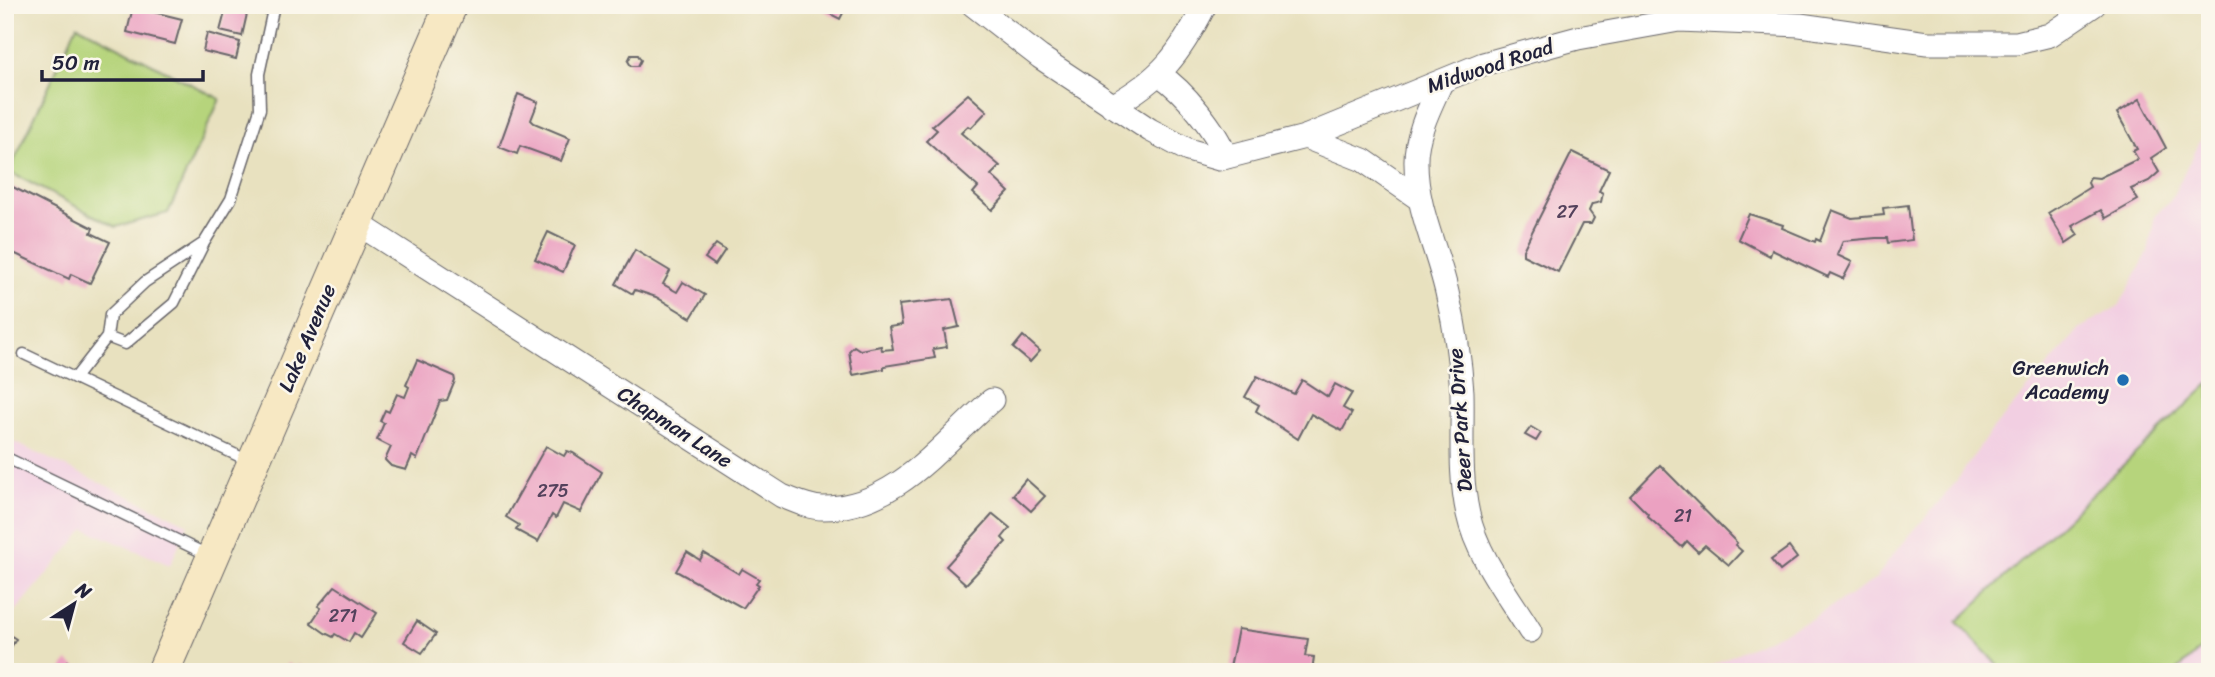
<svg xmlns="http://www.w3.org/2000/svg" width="2215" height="677" viewBox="0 0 2215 677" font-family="Sriracha,sans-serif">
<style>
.built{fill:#f2cfe2}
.green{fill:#b6d47b;stroke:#6c7b5b;stroke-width:2}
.building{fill:#eba1c1}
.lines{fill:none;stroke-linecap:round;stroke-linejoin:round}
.lane-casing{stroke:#676569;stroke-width:13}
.street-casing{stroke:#676569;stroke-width:25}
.secondary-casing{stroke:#676569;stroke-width:34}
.lane{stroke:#fff;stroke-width:10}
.street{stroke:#fff;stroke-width:23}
.secondary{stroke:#f7e8c3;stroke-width:32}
.poi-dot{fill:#1f6fb2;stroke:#fbf7ec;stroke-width:2.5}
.labels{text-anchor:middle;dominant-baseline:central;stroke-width:5;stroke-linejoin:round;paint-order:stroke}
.number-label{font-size:18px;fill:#54425c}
.street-label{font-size:21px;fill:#22223b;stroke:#fbf7ec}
.poi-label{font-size:21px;fill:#22223b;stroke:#fbf7ec;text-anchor:end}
</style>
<rect width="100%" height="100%" fill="#fbf7ec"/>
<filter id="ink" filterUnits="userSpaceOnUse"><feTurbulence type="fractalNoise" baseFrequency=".0143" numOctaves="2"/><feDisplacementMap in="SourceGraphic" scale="14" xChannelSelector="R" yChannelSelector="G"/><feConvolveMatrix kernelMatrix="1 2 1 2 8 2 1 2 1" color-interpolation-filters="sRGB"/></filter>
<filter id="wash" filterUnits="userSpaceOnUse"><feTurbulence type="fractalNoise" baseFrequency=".00686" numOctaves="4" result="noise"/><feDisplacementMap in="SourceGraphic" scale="28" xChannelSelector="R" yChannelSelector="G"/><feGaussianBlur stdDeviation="1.57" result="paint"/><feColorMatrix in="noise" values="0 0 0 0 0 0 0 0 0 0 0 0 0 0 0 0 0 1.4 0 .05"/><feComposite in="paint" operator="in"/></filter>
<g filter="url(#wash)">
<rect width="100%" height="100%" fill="#e8e1bf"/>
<g class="built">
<path d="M 2210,122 L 2210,672 L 1696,672 L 1811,619 L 1876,579 L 1890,558 L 1955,483 L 1990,432 L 2082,327 L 2119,306 L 2148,252 L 2155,214 L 2169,203 Z"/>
<path d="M 5,438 L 188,524 L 170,565 L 85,529 L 5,624 Z"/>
</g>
<g class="green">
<path d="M 77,25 L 220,99 L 168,213 L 116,227 L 9,172 Z"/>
<path d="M 2210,383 L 2210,640 L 2176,672 L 2004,672 L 1957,622 Z"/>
</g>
<g id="blocks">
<g class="building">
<path d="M 227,5 L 249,5 L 242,36 L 220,31 Z"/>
<path d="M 813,5 L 847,5 L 840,19 Z"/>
<path d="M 133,7 L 182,19 L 175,44 L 127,32 Z"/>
<path d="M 207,33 L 240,42 L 236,59 L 203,51 Z"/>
<path d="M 631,55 L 638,55 L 641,60 L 638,66 L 631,66 L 628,61 Z"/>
<path d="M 518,94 L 538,102 L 531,120 L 534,123 L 570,138 L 561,161 L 520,146 L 517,154 L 499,147 Z"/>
<path d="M 968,94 L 987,111 L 971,128 L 968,126 L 961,133 L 1000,166 L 991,175 L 1009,192 L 992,210 L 973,193 L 978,187 L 926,141 L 937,130 L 932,126 Z"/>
<path d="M 2140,99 L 2166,148 L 2151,158 L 2159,172 L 2149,181 L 2131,189 L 2138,200 L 2106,218 L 2101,210 L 2072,226 L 2078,235 L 2066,243 L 2048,213 L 2090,187 L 2088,183 L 2090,177 L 2099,178 L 2138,159 L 2133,151 L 2137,149 L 2117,113 Z"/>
<path d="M 1572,152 L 1609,170 L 1599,191 L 1603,193 L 1601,202 L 1592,204 L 1589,211 L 1594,218 L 1591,224 L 1582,224 L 1558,272 L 1523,255 L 1523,250 Z"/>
<path d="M 5,183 L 93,228 L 91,233 L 110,242 L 90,283 L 71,274 L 69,279 L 5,249 Z"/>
<path d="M 1908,205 L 1912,240 L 1888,243 L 1887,238 L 1876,238 L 1843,241 L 1837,255 L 1852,262 L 1843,279 L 1830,273 L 1828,277 L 1772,250 L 1770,256 L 1738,239 L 1749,214 L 1783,225 L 1782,228 L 1815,242 L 1816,239 L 1820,241 L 1832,210 L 1852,218 L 1884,215 L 1883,208 Z"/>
<path d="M 548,232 L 575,245 L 563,272 L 535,259 Z"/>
<path d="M 716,244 L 725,250 L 715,265 L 705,258 Z"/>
<path d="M 635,250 L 670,271 L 663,284 L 677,292 L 683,282 L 705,295 L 691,318 L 656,297 L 635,290 L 633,294 L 616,284 Z"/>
<path d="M 952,299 L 959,327 L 944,330 L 947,347 L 933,349 L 935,358 L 884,366 L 884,369 L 853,375 L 849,351 L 854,346 L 860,350 L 881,346 L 882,350 L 893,349 L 889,327 L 902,325 L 899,305 Z"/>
<path d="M 1023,336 L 1040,351 L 1030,362 L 1013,348 Z"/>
<path d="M 417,360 L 454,376 L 455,381 L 447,400 L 440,401 L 417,459 L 412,456 L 406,470 L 391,466 L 385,460 L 391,447 L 377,440 L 384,423 L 380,421 L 385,410 L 389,412 L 397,394 L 405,397 L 409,387 L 406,385 Z"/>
<path d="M 1257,376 L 1294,394 L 1302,380 L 1328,397 L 1335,384 L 1352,393 L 1343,408 L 1352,413 L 1342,431 L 1311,414 L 1298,439 L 1256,411 L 1259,405 L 1245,397 Z"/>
<path d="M 1531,427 L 1541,433 L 1536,441 L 1525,435 Z"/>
<path d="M 546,446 L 564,456 L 567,451 L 573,453 L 602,472 L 581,512 L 563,504 L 556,518 L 552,515 L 538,542 L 516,530 L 519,525 L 506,517 Z"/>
<path d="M 1660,465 L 1737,543 L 1735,545 L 1742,551 L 1729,565 L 1705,545 L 1698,552 L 1687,541 L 1682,547 L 1647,516 L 1648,514 L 1630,496 Z"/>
<path d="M 1026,479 L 1045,496 L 1031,511 L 1013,495 Z"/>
<path d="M 993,514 L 1010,528 L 1002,538 L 1006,542 L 966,584 L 946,566 Z"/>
<path d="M 1789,547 L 1797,558 L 1780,571 L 1771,560 Z"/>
<path d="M 687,552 L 700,560 L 704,553 L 739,574 L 742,569 L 759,579 L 756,583 L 759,585 L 743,608 L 676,571 Z"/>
<path d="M 335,586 L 377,613 L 361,638 L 354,633 L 349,642 L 335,634 L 333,637 L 325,633 L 311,623 L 321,608 L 318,606 Z"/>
<path d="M 417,621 L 436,634 L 422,653 L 404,642 Z"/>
<path d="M 1238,629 L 1308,639 L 1305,656 L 1314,657 L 1312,672 L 1229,672 Z"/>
<path d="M 10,635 L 16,639 L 10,649 L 5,643 Z"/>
<path d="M 67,661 L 86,672 L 60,672 Z"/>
<path d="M 288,663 L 296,669 L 299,664 L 310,672 L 283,672 Z"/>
</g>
</g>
</g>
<g filter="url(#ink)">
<use href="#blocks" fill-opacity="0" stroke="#676569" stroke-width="2"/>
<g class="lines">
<g class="lane-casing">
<g id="lane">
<path d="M 107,337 L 125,344 L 174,303 L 203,245"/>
<path d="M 24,354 L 251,462"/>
<path d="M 75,378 L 107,337 L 110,315 L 145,282 L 204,243 L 231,199 L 260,109 L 259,74 L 274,5"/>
<path d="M 5,457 L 210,556"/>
</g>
</g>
<g class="street-casing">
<g id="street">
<path d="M 973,5 L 1040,57 L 1150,130 L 1188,150 L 1219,159 L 1305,137 L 1483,64 L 1578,38 L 1679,20 L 1800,25 L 1927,43 L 2017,43 L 2050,35 L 2094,5"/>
<path d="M 1160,75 C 1184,91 1216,130 1226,157"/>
<path d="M 1441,83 C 1430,107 1415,136 1416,163 C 1416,210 1439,252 1448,297 C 1455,327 1460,361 1462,392 C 1463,432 1459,474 1468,514 C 1477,556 1508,595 1530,631"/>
<path d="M 1112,106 C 1161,79 1180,54 1205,5"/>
<path d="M 1305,137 L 1363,160 L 1418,198"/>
<path d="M 357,223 L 782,496 C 795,501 809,508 823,508 C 896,508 942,443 992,400"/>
</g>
</g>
<g class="secondary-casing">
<path id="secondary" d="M 163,672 L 451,5"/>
</g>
<use href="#lane" class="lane"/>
<use href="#street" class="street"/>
<use href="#secondary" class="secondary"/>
</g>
</g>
<circle class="poi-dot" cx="2123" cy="380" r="7"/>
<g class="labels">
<g class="number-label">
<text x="1567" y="212">27</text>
<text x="553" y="491">275</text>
<text x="1683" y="516">21</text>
<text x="343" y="616">271</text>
</g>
<g class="street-label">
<text transform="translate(1490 66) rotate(-18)">Midwood Road</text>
<text transform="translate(307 338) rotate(-67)">Lake Avenue</text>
<text transform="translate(1460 420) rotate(-94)">Deer Park Drive</text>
<text transform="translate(675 427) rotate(33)">Chapman Lane</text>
</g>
<g class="poi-label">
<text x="2109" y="368">Greenwich<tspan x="2109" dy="24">Academy</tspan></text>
</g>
</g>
<rect width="2215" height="677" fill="none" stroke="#fbf7ec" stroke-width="28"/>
<g transform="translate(74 604) rotate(36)" stroke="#fbf7ec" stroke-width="5" paint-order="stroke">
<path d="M0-5L12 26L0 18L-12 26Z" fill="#22223b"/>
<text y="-10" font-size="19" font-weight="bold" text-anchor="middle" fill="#22223b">N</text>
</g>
<path d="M42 70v10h161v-10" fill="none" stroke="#22223b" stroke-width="3.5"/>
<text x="52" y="70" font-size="21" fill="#22223b" stroke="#fbf7ec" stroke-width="5" paint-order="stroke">50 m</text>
</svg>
